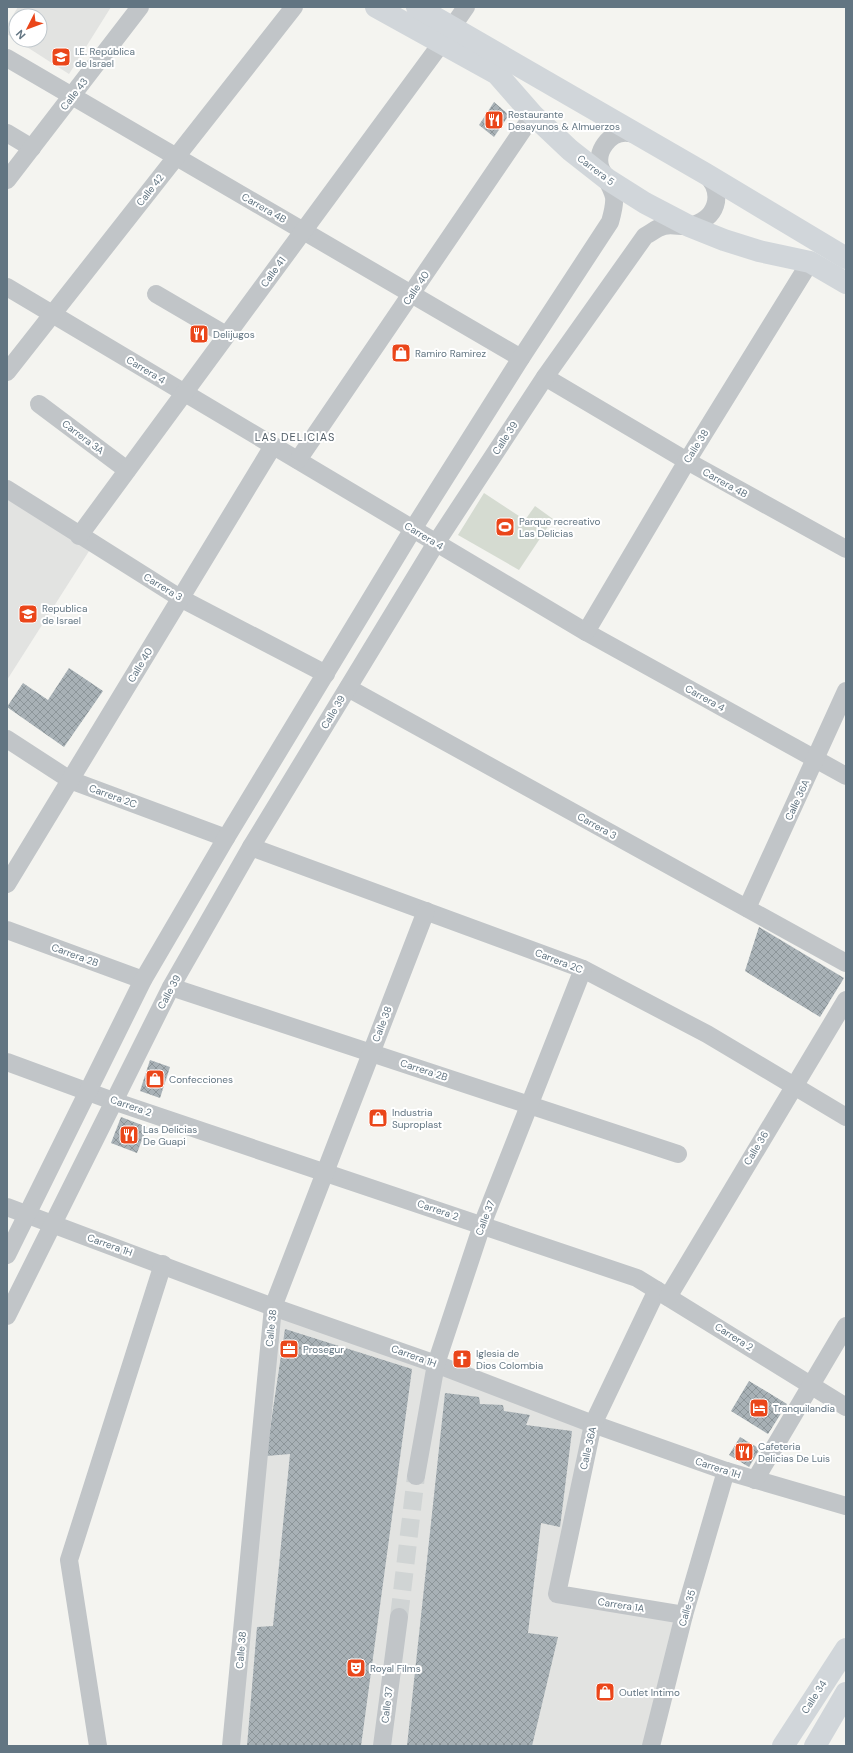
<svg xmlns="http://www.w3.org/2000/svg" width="853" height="1753" viewBox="0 0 853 1753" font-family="'DM Sans',sans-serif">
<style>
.built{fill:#e2e3e1}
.pitch{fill:#d5dbd1}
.building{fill:url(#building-cross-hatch)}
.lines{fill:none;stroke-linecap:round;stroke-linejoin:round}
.minor-tunnel{stroke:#d0d4d4;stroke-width:18;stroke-dasharray:18 9;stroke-linecap:butt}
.minor{stroke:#c1c5c8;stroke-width:18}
.major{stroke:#d1d6da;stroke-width:22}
.labels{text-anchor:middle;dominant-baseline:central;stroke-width:4;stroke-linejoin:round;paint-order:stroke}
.poi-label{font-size:10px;fill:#627582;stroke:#fff;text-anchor:start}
.street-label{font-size:10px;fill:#627582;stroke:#fff}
.neighbourhood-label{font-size:11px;letter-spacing:1px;fill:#505d67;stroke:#fff}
</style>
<defs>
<pattern id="building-cross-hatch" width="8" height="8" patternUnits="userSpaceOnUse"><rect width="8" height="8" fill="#a8b1b6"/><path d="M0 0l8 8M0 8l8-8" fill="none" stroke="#8c9599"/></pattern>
</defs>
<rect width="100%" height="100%" fill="#f4f4f0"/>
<g class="built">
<path d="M 18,7 L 111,7 L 69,74 L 16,40 L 40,40 L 40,16 L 16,16 L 16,40 L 7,34 L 7,25 Z"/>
<path d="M 7,495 L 91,548 L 7,680 Z"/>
<path d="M 273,1307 L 593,1424 L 557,1594 L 684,1615 L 651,1746 L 231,1746 Z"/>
</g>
<path class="pitch" d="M 484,493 L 525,520 L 535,506 L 553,519 L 519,570 L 458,535 Z"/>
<g class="building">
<path d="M 494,102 L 509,115 L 494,137 L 479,125 Z"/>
<path d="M 69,668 L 103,691 L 64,747 L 7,707 L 23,683 L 48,700 Z"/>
<path d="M 759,927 L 844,978 L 820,1017 L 745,971 Z"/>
<path d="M 150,1060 L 170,1067 L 160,1098 L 140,1091 Z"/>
<path d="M 121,1117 L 147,1127 L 137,1153 L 111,1143 Z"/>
<path d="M 285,1329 L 412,1369 L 361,1746 L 247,1746 L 257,1627 L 273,1626 L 290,1454 L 266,1456 Z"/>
<path d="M 749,1381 L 787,1404 L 768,1434 L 731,1411 Z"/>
<path d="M 445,1393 L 479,1397 L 480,1404 L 503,1405 L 504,1411 L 530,1415 L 526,1425 L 572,1431 L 560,1527 L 541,1523 L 528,1633 L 558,1637 L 532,1746 L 407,1746 Z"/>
<path d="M 740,1437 L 760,1449 L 749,1467 L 729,1455 Z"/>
</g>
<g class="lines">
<path class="minor-tunnel" d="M 399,1617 L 416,1476"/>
<g class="minor">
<path d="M 7,58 L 521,358"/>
<path d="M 7,133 L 32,148"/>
<path d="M 7,180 L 140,7"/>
<path d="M 7,287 L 586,632 L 846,776"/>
<path d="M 156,294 L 226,335"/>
<path d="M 7,372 L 294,7"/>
<path d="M 545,377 L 687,461 L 846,549"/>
<path d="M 39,404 L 127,470"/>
<path d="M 298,460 L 533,115"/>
<path d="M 7,489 L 180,598 L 326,674"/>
<path d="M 79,536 L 435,52 L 466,7"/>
<path d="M 586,632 L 687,461 L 810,262"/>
<path d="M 348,688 L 846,963"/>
<path d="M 7,739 L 70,780 L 226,838"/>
<path d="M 251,847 L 583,969 L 707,1034 L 846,1117"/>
<path d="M 7,884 L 273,446"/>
<path d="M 747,908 L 846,691"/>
<path d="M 7,930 L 143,980"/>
<path d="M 171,987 L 678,1154"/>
<path d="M 7,1062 L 113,1101 L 637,1278 L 846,1407"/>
<path d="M 7,1207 L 273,1307 L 436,1364 L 593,1424 L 726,1471 L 846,1506"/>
<path d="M 7,1255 L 143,980 L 226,838 L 413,529 L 521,358 L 610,222 C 612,215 615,205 614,197 C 612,187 605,178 601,169 C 594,152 610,131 628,133 C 631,133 636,135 640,136"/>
<path d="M 657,1290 L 593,1424 L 557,1594 L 684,1615"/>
<path d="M 668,1297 L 846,1000"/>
<path d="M 7,1316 L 171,987 L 251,847 L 436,543 L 545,377 L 645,236 C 651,233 658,227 664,226 C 672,224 681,227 689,226 C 717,220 725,194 706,174"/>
<path d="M 416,1476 L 436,1364 L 482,1225 L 583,969"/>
<path d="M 755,1480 L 846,1326"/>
<path d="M 98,1746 L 69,1560 L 163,1264"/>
<path d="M 231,1746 L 273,1307 L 426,911"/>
<path d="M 382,1746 L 399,1617"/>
<path d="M 651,1746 L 684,1615 L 726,1471"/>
</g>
<g class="major">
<path d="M 376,7 L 497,74 L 533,115 L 570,150 L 607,179 L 645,203 L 689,226 L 724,240 L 759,251 L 810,262 L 846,283"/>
<path d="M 417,7 L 706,174 L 846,258"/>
<path d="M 783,1746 L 846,1649"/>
<path d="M 815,1746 L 846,1693"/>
</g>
</g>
<defs>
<g id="school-square" transform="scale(1)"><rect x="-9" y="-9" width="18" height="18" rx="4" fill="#ea461a" stroke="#fff"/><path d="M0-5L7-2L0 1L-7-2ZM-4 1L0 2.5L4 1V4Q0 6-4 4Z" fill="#fff"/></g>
<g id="restaurant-square" transform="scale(1)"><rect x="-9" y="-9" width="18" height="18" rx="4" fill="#ea461a" stroke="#fff"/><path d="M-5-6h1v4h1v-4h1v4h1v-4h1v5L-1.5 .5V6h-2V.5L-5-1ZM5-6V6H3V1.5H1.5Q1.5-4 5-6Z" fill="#fff"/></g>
<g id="shop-square" transform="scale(1)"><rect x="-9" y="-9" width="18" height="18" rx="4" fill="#ea461a" stroke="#fff"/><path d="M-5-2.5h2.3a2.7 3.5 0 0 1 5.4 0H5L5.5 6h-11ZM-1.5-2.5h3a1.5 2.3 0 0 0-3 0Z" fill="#fff"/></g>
<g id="stadium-square" transform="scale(1)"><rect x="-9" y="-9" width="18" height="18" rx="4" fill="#ea461a" stroke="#fff"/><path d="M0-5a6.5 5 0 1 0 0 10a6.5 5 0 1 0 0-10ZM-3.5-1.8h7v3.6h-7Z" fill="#fff"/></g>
<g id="office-square" transform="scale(1)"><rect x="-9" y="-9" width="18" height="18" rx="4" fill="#ea461a" stroke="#fff"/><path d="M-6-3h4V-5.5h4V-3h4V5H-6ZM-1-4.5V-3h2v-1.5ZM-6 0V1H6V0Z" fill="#fff"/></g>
<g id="church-square" transform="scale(1)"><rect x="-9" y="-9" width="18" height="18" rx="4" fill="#ea461a" stroke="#fff"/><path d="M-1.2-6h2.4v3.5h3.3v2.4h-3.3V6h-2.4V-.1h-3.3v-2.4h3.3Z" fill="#fff"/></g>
<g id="hotel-square" transform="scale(1)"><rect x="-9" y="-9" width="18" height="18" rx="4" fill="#ea461a" stroke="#fff"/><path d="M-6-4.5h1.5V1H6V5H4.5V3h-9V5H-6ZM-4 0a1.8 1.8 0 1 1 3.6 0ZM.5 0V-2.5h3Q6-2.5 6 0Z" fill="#fff"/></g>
<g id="theatre-square" transform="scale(1)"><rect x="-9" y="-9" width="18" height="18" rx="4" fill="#ea461a" stroke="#fff"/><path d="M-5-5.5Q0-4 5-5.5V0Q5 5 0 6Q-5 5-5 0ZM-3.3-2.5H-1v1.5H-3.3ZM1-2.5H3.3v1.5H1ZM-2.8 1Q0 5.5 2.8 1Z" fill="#fff"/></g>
</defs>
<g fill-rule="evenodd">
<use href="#school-square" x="61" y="57"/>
<use href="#restaurant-square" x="494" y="120"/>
<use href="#restaurant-square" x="199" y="334"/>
<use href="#shop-square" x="401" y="353"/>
<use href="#stadium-square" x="505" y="527"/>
<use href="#school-square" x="28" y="614"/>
<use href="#shop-square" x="155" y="1079"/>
<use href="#shop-square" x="378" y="1118"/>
<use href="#restaurant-square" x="129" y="1135"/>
<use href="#office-square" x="289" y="1349"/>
<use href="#church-square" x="462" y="1359"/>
<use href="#hotel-square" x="759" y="1408"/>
<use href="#restaurant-square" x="744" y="1452"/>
<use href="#theatre-square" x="356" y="1668"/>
<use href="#shop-square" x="605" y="1692"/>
</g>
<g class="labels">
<g class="poi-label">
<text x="75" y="51">I.E. República<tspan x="75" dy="12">de Israel</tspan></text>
<text x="508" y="114">Restaurante<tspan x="508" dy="12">Desayunos &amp; Almuerzos</tspan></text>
<text x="213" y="334">Delijugos</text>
<text x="415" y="353">Ramiro Ramirez</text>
<text x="519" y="521">Parque recreativo<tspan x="519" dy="12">Las Delicias</tspan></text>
<text x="42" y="608">Republica<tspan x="42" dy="12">de Israel</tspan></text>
<text x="169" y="1079">Confecciones</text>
<text x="392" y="1112">Industria<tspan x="392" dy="12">Suproplast</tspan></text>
<text x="143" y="1129">Las Delicias<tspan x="143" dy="12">De Guapi</tspan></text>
<text x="303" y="1349">Prosegur</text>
<text x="476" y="1353">Iglesia de<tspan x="476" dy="12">Dios Colombia</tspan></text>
<text x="773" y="1408">Tranquilandia</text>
<text x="758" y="1446">Cafeteria<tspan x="758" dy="12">Delicias De Luis</tspan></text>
<text x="370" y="1668">Royal Films</text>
<text x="619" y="1692">Outlet Intimo</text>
</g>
<g class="street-label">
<text transform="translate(74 94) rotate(-52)">Calle 43</text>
<text transform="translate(596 170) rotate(37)">Carrera 5</text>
<text transform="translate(150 190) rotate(-52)">Calle 42</text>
<text transform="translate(264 208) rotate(30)">Carrera 4B</text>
<text transform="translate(273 272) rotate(-54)">Calle 41</text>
<text transform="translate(416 288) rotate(-56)">Calle 40</text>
<text transform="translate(146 370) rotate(31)">Carrera 4</text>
<text transform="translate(83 437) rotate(37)">Carrera 3A</text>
<text transform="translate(505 438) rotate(-57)">Calle 39</text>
<text transform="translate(696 446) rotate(-58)">Calle 38</text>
<text transform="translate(725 483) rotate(29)">Carrera 4B</text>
<text transform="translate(424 536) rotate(31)">Carrera 4</text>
<text transform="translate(163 587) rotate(31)">Carrera 3</text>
<text transform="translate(140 665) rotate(-59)">Calle 40</text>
<text transform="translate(705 698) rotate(29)">Carrera 4</text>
<text transform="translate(333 712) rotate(-59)">Calle 39</text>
<text transform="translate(113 796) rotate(20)">Carrera 2C</text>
<text transform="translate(797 800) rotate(-65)">Calle 36A</text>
<text transform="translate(597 826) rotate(29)">Carrera 3</text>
<text transform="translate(75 955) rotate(20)">Carrera 2B</text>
<text transform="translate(559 961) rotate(21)">Carrera 2C</text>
<text transform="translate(169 992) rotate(-62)">Calle 39</text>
<text transform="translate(382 1024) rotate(-69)">Calle 38</text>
<text transform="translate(424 1070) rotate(18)">Carrera 2B</text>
<text transform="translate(131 1106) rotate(19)">Carrera 2</text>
<text transform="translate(756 1148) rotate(-59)">Calle 36</text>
<text transform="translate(438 1210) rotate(19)">Carrera 2</text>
<text transform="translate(485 1218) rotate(-69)">Calle 37</text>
<text transform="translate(110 1245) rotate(20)">Carrera 1H</text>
<text transform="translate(271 1328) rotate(-84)">Calle 38</text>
<text transform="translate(734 1337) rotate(32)">Carrera 2</text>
<text transform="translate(414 1356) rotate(20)">Carrera 1H</text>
<text transform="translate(588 1448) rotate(-77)">Calle 36A</text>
<text transform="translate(718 1468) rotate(18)">Carrera 1H</text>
<text transform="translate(621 1605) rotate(9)">Carrera 1A</text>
<text transform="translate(687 1608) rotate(-74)">Calle 35</text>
<text transform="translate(241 1650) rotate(-85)">Calle 38</text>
<text transform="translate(814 1697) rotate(-57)">Calle 34</text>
<text transform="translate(387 1705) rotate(-83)">Calle 37</text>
</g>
<g class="neighbourhood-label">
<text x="295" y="437">LAS DELICIAS</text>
</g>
</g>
<rect width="853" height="1753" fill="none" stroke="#627582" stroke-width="16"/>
<g transform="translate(28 28) rotate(228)"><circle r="19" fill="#ffffff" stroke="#c0c8cd"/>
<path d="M0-3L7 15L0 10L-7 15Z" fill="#ea461a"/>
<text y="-6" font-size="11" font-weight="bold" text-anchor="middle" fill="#627582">N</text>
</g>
</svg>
